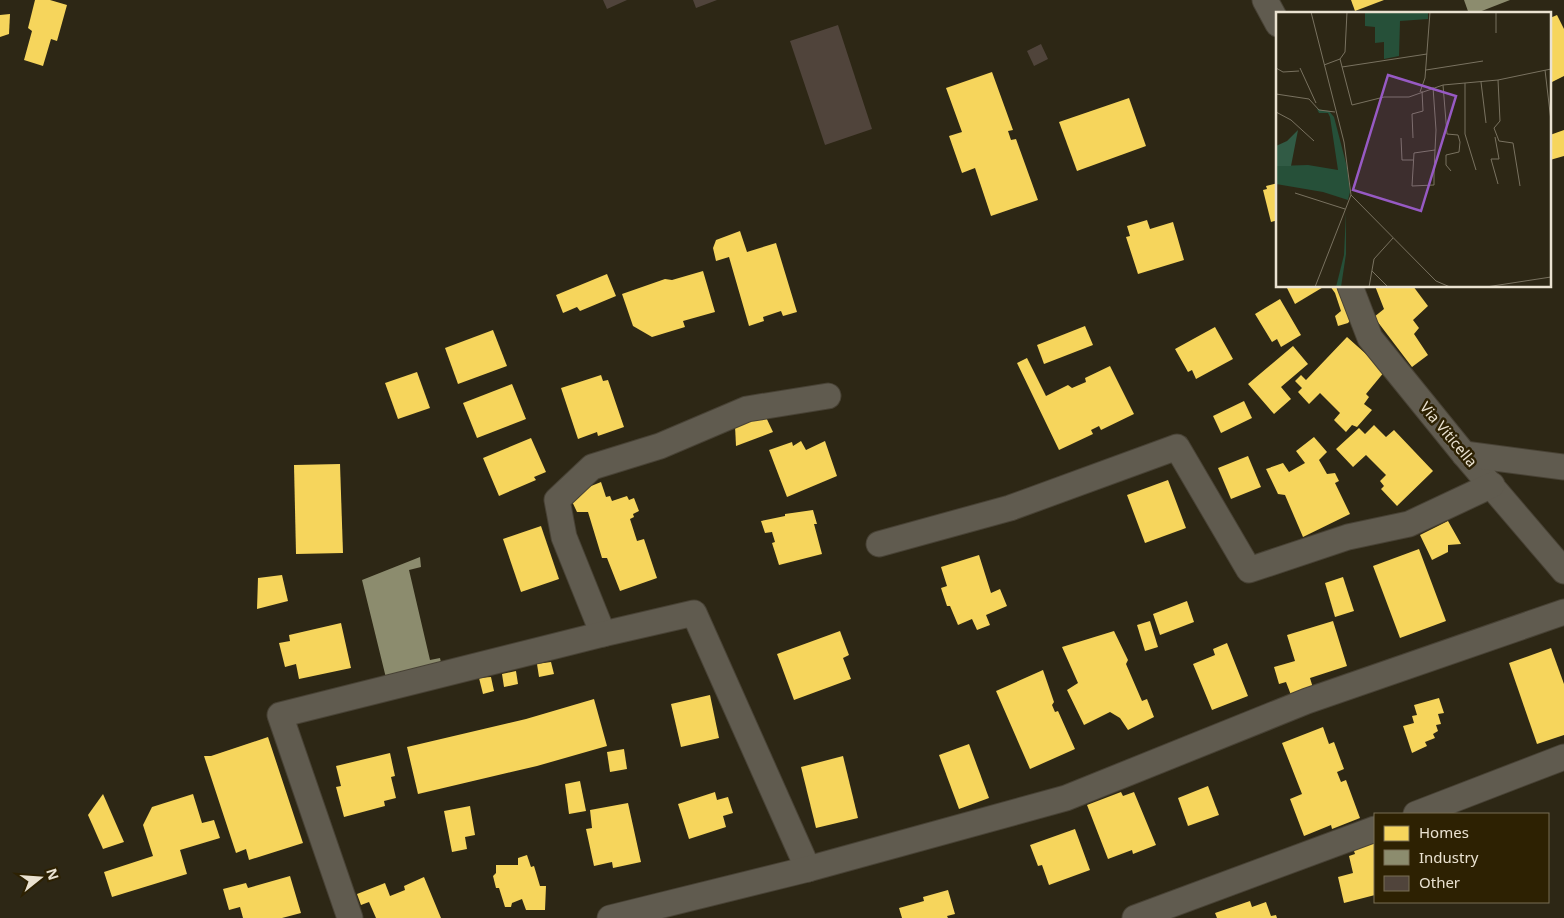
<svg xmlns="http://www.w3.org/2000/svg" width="1564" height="918" viewBox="0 0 1564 918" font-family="'Noto Sans',sans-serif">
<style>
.homes{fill:#f6d55c}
.industry{fill:#8c8c6e}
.building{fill:#50443b}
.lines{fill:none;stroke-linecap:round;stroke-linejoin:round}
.street-casing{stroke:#484235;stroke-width:27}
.street{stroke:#605b4f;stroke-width:25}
.labels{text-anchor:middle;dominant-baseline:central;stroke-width:5;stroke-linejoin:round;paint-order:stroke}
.street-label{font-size:15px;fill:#eae2d1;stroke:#2d2102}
.inset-road{fill:none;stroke:#797260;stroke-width:1}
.view{fill:#975ac4;fill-opacity:0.15;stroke:#975ac4;stroke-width:2.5}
.inset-edge{fill:none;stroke:#eae2d1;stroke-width:2.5}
</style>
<rect width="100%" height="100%" fill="#2d2715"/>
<g class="homes">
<path d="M 35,0 L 50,0 L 67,5 L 57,41 L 51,39 L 43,66 L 24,60 L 32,31 L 28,28 Z"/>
<path d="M 1351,0 L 1384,0 L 1355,11 Z"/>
<path d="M 10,14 L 9,34 L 0,37 L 0,15 Z"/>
<path d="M 1557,15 L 1564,29 L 1564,76 L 1550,83 L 1550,18 Z"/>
<path d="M 992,72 L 1013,130 L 1008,131 L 1011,140 L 1016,139 L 1038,200 L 991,216 L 975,168 L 962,173 L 949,136 L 962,132 L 946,88 Z"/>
<path d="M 1129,98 L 1146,146 L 1077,171 L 1059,122 Z"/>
<path d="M 1564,130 L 1564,156 L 1550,160 L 1550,135 Z"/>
<path d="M 1278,183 L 1278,220 L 1271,222 L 1263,190 L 1267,189 L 1266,186 Z"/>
<path d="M 1147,220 L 1150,229 L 1173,222 L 1184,260 L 1138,274 L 1126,237 L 1130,236 L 1127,226 Z"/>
<path d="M 740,231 L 747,252 L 776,243 L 797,312 L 783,316 L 781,311 L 763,317 L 764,321 L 749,326 L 729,257 L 716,261 L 713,248 L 716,240 Z"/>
<path d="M 703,271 L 715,312 L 683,321 L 685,327 L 652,337 L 633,326 L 622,294 L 665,279 L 672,280 Z"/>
<path d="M 607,274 L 616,296 L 580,311 L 577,307 L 563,313 L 556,295 Z"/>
<path d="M 1286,286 L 1325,286 L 1295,304 Z"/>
<path d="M 1330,286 L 1347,286 L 1355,314 L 1348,323 L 1338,326 L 1335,316 L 1341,311 L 1335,293 Z"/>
<path d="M 1375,286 L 1413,286 L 1428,306 L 1413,320 L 1419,328 L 1414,334 L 1428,355 L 1412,367 L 1374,317 L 1384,309 Z"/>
<path d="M 1280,299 L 1301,335 L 1281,347 L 1277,339 L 1272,342 L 1255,314 Z"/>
<path d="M 1085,326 L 1093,345 L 1044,364 L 1037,345 Z"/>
<path d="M 1215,327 L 1233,359 L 1196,379 L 1192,370 L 1188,372 L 1175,349 Z"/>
<path d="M 493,330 L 507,366 L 458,384 L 445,348 Z"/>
<path d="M 1347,337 L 1385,371 L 1366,394 L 1369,397 L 1364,404 L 1372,410 L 1357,427 L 1352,425 L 1346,432 L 1334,420 L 1340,413 L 1320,393 L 1309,404 L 1298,392 L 1302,388 L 1295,381 L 1301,375 L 1306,380 Z"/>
<path d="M 1293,346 L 1308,364 L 1281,387 L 1291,399 L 1274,414 L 1248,384 Z"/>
<path d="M 1027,358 L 1046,396 L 1068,385 L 1072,388 L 1086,382 L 1085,378 L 1110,366 L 1134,414 L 1101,430 L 1099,426 L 1091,430 L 1093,434 L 1059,450 L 1017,363 Z"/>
<path d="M 417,372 L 430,408 L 398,419 L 385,383 Z"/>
<path d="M 601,375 L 603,381 L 608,380 L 624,427 L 598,436 L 597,432 L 578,439 L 561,388 Z"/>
<path d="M 512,384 L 526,419 L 477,438 L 463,403 Z"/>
<path d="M 1244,401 L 1252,418 L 1221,433 L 1213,416 Z"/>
<path d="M 764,413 L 773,432 L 736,446 L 735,426 Z"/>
<path d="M 1374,425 L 1386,437 L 1394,430 L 1433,471 L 1397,506 L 1381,489 L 1384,486 L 1380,481 L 1386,475 L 1366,455 L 1353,467 L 1336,449 L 1359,428 L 1365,434 Z"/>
<path d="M 1314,437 L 1327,452 L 1319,460 L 1327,474 L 1335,473 L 1339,481 L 1335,483 L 1350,514 L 1303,537 L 1285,495 L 1278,494 L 1266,469 L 1283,463 L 1289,472 L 1305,463 L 1296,451 Z"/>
<path d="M 531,438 L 546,472 L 534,477 L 536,480 L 499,496 L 483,458 Z"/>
<path d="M 801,441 L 806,450 L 825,441 L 837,476 L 787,497 L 769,450 L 792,442 L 793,446 Z"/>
<path d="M 1248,456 L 1261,487 L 1231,499 L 1218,468 Z"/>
<path d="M 340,464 L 343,553 L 296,554 L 294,465 Z"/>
<path d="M 1168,480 L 1186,528 L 1145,543 L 1127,495 Z"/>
<path d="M 601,482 L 606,497 L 610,496 L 612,501 L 627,496 L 629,500 L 634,498 L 639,511 L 633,514 L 634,517 L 630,519 L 637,541 L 644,539 L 657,578 L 620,591 L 607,558 L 602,558 L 588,512 L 577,512 L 569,495 Z"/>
<path d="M 813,510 L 817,524 L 814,524 L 822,554 L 779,565 L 772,543 L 775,542 L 772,532 L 765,533 L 761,521 L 785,516 L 785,514 Z"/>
<path d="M 1448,521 L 1461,544 L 1448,545 L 1448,552 L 1432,560 L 1420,535 Z"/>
<path d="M 541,526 L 559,579 L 521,592 L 503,539 Z"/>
<path d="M 1419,549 L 1446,621 L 1400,638 L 1373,566 Z"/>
<path d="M 979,555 L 991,593 L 1000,589 L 1007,606 L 986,615 L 990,625 L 977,630 L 972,619 L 958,625 L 950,606 L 947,606 L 941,588 L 947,586 L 941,567 Z"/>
<path d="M 282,575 L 288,601 L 257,609 L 258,578 Z"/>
<path d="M 1343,577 L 1354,611 L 1335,617 L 1325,583 Z"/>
<path d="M 1187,601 L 1194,622 L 1160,635 L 1153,614 Z"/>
<path d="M 1150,621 L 1158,647 L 1145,651 L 1137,625 Z"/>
<path d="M 1333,621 L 1347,666 L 1310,678 L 1313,688 L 1291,695 L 1286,682 L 1279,684 L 1274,667 L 1295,661 L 1287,635 Z"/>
<path d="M 341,623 L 351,668 L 299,679 L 296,664 L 285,667 L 279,643 L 290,641 L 289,635 Z"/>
<path d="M 840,631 L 849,655 L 843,658 L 851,679 L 794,700 L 777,654 Z"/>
<path d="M 1114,631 L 1128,660 L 1126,664 L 1142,701 L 1147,699 L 1154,717 L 1128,730 L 1120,718 L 1110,712 L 1084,725 L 1067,690 L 1078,683 L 1062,647 Z"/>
<path d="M 1227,643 L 1248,696 L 1212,710 L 1193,664 L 1215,655 L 1213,649 Z"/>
<path d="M 1551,648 L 1564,684 L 1564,735 L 1537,744 L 1509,663 Z"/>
<path d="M 551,662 L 554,674 L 539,677 L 537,664 Z"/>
<path d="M 1043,670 L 1054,702 L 1052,705 L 1055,712 L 1058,711 L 1075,749 L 1030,769 L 996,691 Z"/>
<path d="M 516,671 L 518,684 L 504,687 L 502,674 Z"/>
<path d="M 491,677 L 494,691 L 483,694 L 479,678 Z"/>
<path d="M 710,695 L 719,738 L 681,747 L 671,704 Z"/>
<path d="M 1439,698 L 1444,713 L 1438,714 L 1441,724 L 1436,725 L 1438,731 L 1433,734 L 1435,738 L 1425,742 L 1427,746 L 1412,753 L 1403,726 L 1414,723 L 1412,716 L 1417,715 L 1414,705 Z"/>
<path d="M 594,699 L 607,746 L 537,766 L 418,794 L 407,747 L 526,719 Z"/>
<path d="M 1323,727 L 1329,744 L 1334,742 L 1344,769 L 1337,772 L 1341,782 L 1346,780 L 1360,818 L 1332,829 L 1331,825 L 1304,836 L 1290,799 L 1302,794 L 1282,743 Z"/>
<path d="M 268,737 L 303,843 L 249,860 L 246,849 L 236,853 L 204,756 L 211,756 Z"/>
<path d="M 969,744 L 989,798 L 959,809 L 939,755 Z"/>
<path d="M 624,749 L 627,769 L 610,772 L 607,752 Z"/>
<path d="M 390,753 L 395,776 L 391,777 L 396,798 L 384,801 L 385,806 L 344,817 L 336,787 L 341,786 L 336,766 Z"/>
<path d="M 843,756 L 858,818 L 816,828 L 801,767 Z"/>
<path d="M 580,781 L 586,811 L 569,814 L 565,784 Z"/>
<path d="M 1208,786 L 1219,815 L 1188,826 L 1178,798 Z"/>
<path d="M 715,792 L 717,800 L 728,797 L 733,813 L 723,816 L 726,827 L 689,839 L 678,804 Z"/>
<path d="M 1121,792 L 1123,796 L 1134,792 L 1156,845 L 1133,854 L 1132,850 L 1108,859 L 1087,805 Z"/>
<path d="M 103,794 L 124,842 L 103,849 L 88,815 Z"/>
<path d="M 193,794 L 202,823 L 214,820 L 220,838 L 180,850 L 187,874 L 112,897 L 104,872 L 153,856 L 143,825 L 152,807 Z"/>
<path d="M 628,803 L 641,862 L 613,868 L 612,862 L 594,866 L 586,829 L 592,828 L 590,810 Z"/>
<path d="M 470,806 L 475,835 L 465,837 L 467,849 L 452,852 L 444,811 Z"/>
<path d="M 1075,829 L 1090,870 L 1049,885 L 1042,865 L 1038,866 L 1030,845 Z"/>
<path d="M 1374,843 L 1375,895 L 1344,903 L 1338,877 L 1353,873 L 1349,856 L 1355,854 L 1353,848 Z"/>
<path d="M 527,855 L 531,867 L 534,866 L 540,886 L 546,886 L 545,910 L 526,910 L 522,899 L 512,903 L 511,907 L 505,907 L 499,888 L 496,888 L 493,876 L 496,873 L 496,865 L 518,865 L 518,858 Z"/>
<path d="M 290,876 L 301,913 L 282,918 L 243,918 L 240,907 L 229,910 L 223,889 L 246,883 L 248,888 Z"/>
<path d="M 424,877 L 441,918 L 376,918 L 369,902 L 361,905 L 357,894 L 385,883 L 390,896 L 405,890 L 404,886 Z"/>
<path d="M 948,890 L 955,914 L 947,916 L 948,918 L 902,918 L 899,908 L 924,901 L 923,897 Z"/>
<path d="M 1250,901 L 1252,907 L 1266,902 L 1271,916 L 1276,915 L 1277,918 L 1217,918 L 1215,913 Z"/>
</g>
<g class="industry">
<path d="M 1464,0 L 1510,0 L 1474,14 L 1469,14 Z"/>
<path d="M 420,557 L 421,567 L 409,570 L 430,660 L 440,658 L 442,667 L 387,682 L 362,580 Z"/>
</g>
<g class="building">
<path d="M 603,0 L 627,0 L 607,9 Z"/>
<path d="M 693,0 L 717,0 L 696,8 Z"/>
<path d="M 838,25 L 872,129 L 825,145 L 790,41 Z"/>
<path d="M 1041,44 L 1048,59 L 1034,66 L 1027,51 Z"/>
</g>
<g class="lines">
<g class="street-casing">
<g id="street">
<path d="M 1265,0 L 1278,24"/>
<path d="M 1350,286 L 1370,338 L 1464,454 L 1564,571"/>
<path d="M 1464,454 L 1564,467"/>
<path d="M 879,544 L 1010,508 L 1177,447 L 1249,570 L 1348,537 L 1409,524 L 1492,485"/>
<path d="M 603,634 L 564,537 L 557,500 L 592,467 L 660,446 L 747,409 L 828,396"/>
<path d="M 1416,814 L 1564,757"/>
<path d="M 350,918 L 280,715 L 603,634 L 694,613 L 808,869"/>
<path d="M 610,918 L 808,869 L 1066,798 L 1307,701 L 1564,612"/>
<path d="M 1135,918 L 1375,829"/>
</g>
</g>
<use href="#street" class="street"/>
</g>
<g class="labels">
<g class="street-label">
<text transform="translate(1449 434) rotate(50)">Via Viticella</text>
</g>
</g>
<g transform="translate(1276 12)">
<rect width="275" height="275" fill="#2d2715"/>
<path d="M 89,0 L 152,0 L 152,7 L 124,9 L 123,44 L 108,47 L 108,30 L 99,31 L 99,15 L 89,14 ZM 41,97 L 53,99 L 58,105 L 71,155 L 74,180 L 72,188 L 47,180 L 0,172 L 0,154 L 32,153 L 62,158 L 54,105 L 52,101 L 43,101 ZM 70,200 L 70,242 L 65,275 L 60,275 L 68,243 Z" fill="#265039"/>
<path d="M 22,118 L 15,154 L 0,154 L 0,134 L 11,129 Z" fill="#315b45"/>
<path class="inset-road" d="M 35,0 L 68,130 L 75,183 L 160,269 L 174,275M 220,0 L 220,21M 64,47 L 76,93 L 108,85 L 133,85 L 167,73 L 222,68 L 275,57M 48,53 L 64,47 L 69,40 L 71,0M 66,55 L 151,42M 0,56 L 7,60 L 23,59M 24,56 L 40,91M 150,58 L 207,49M 269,58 L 275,109M 222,68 L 224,109 L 218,116 L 223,129 L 237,131 L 244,174M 205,70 L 210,111M 189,71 L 189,122 L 200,158M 167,73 L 171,122 L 182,123 L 184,130 L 183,140 L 170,143 L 170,153 L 175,159M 157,75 L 160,118 L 159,138 L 158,162 L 158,173 L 136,174 L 138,141 L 159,138M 144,80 L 149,66 L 154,0M 0,82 L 33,87 L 43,98 L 59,100M 0,100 L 15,108 L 38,129M 219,125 L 223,147 L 215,147 L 222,172M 125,126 L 126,148 L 137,148M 137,126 L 136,102 L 147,99 L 146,79M 19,181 L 69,197M 96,259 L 112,275M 39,275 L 75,183M 93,275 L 98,247 L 117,226M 210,275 L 275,265"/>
<path class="view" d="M 112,63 L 180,84 L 145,199 L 77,178 Z"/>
<rect width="275" height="275" class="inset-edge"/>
</g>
<rect x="1374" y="813" width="175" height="90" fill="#2d2102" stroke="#796e55"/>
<rect x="1384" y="826" width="25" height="15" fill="#f6d55c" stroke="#796e55"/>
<text x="1419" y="838" font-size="15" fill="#eae2d1">Homes</text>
<rect x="1384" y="850" width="25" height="15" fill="#8c8c6e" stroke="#796e55"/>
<text x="1419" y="863" font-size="15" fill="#eae2d1">Industry</text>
<rect x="1384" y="876" width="25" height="15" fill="#50443b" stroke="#796e55"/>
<text x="1419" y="888" font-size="15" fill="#eae2d1">Other</text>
<g transform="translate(40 878) rotate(73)" stroke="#2d2102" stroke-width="4" paint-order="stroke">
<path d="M0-4L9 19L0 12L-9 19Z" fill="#eae2d1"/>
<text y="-8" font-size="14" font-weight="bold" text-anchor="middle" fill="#eae2d1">N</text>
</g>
</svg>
